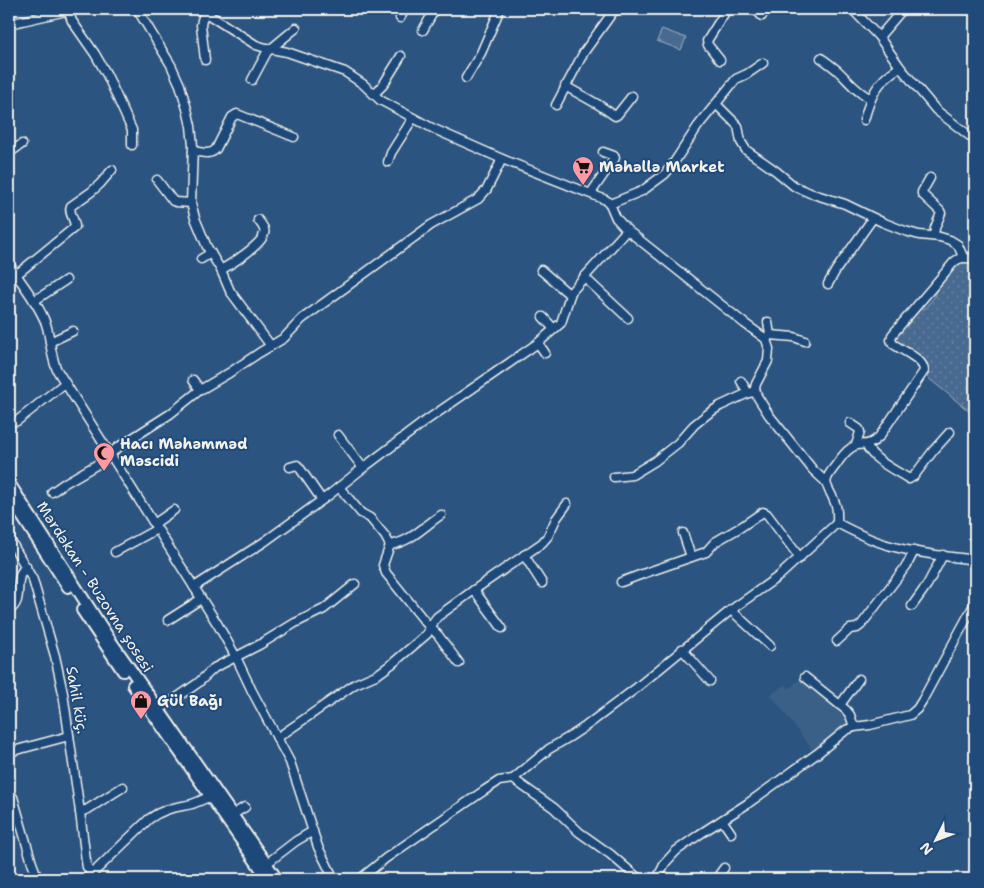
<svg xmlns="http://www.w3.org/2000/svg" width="984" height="888" viewBox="0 0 984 888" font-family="'Shantell Sans',sans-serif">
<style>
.built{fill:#3b6088}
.park{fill:url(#park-dots);stroke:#9eaebc}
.pitch{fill:#496b90;stroke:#9eaebc}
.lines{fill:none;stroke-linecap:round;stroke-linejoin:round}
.minor-casing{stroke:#f4f1e8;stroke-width:11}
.major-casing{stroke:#f4f1e8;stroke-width:14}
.minor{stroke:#1f4a7a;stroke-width:8}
.major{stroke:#1f4a7a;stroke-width:10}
.labels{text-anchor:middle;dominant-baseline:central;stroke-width:4;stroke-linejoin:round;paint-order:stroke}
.poi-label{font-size:15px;font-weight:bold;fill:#f4f1e8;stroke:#1f4a7a;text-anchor:start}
.street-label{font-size:15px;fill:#f4f1e8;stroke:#1f4a7a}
</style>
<defs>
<pattern id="park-dots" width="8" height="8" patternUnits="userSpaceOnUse" patternTransform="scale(1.25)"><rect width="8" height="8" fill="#496b90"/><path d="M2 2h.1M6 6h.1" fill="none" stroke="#6481a0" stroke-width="1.8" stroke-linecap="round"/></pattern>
</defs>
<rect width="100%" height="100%" fill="#2c5481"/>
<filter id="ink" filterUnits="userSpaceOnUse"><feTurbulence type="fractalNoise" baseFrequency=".02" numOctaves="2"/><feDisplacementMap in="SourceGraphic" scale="10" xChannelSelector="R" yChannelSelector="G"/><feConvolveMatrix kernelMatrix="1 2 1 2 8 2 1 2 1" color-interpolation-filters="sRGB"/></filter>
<g filter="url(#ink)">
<path class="built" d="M 799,680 L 803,682 L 807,682 L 847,715 L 848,726 L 814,752 L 771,695 L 785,684 L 789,689 Z"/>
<path class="park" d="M 962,262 L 967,262 L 975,265 L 975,416 L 927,377 L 929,372 L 928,364 L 894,341 L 894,338 L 918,309 L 924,309 L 936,295 L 934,290 L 958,264 Z"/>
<path class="pitch" d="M 662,29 L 686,38 L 681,50 L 657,41 Z"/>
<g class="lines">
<g class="minor-casing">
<g id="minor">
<path d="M 137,9 L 171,65 L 180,85 L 187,109 L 191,126 L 193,146 L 191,203 L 195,218 L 207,247 L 221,270 L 230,291 L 271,346"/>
<path d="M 203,9 L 205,12 L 212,17 L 256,45 L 266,48 L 287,52 L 345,72 L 363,84 L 380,100 L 434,129 L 502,159 L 606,200 L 610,204 L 616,218 L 627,230 L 744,323 L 766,339 L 769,349 L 768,361 L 756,384 L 755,388 L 757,396 L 769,415 L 813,470 L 826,482"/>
<path d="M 755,9 L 762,16"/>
<path d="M 852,9 L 879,37 L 900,67 L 936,110 L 975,140"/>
<path d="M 68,10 L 72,21 L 95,54 L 107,75 L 132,130 L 132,145"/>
<path d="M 205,12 L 202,20 L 201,25 L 205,60"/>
<path d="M 400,18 L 405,9"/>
<path d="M 9,24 L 75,9"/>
<path d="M 423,30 L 435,9"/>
<path d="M 879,37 L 903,9"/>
<path d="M 821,58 C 827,62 832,66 837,70 C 848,80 857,93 870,98"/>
<path d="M 720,60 L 708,45 L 707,41 L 727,9"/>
<path d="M 466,78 L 481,53 L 500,9"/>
<path d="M 252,80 L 267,52 L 296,28"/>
<path d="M 565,86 L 599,105 L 615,116 L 617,115 L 632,96"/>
<path d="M 374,94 L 383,85 L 401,56"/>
<path d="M 716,104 L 738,126 L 741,142 L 746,150 L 776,171 L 794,186 L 810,193 L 845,204 L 882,222 L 905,231 L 919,235 L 940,237 L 950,240 L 958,245 L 963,257"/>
<path d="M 556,105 L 584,52 L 615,9"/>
<path d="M 864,120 C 871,95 877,81 900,67"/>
<path d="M 193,151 C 201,152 210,156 216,149 L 232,117 L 237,114 L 294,137"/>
<path d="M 9,153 L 22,144"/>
<path d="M 388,162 L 391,153 L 413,118"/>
<path d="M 930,178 L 922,192 L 922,194 L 940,211 L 941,213 L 935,228 L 934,236"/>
<path d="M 157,180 L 173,201 L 176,202 L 191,203"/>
<path d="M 591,193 L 615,158 L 614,156 L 603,152"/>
<path d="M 610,204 L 642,191 L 665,174 L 673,164 L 698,126 L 736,79 L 747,74 L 763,63"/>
<path d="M 201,259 L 211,253"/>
<path d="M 9,264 C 21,283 38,302 46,324 C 51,339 50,355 57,370 L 218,625 L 236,657 L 252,691 L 290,762 L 318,847 L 334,879"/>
<path d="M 221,270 C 231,264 261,245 264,234 C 266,229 261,224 258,220"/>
<path d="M 541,270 L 570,295"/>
<path d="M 16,275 L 75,227 C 75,219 68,213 71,206 L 91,192 L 100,184 L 112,170"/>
<path d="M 584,277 L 628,318"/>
<path d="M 828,284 L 836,270 L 873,218"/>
<path d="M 34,301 L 66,280"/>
<path d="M 543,317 L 554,329"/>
<path d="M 768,322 L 770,335"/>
<path d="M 766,339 L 770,335 L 794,337 L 805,341"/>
<path d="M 50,342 L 73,331"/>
<path d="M 538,343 L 545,353"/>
<path d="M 193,380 L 200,390"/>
<path d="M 741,381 L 748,393"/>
<path d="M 9,417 C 11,420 13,422 17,421 L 65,383"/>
<path d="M 850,423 L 859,429 L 860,432 L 856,445"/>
<path d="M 338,435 L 363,468"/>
<path d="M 866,445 C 874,461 895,470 909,479 L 914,476 L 933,451 L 950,432"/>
<path d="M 290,467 L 297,465 L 299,467 L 322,500"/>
<path d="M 614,477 L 632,475 L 655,461 L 678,443 L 694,425 L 709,413 L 720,406 L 748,393 L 755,392"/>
<path d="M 339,487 L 361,513 L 370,518 L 385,536 L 390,545 L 383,565 L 386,573 L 426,623 L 438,635 L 459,663"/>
<path d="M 52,492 L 65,483 L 103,461 L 117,448 L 170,414 L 200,390 L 229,373 L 259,353 L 284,338 L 302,319 L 431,225 L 478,199 L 487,189 L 502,159"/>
<path d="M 837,523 C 837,516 838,509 835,503 C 828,483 819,486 836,465 C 840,459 845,452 851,448 C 860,441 867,449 879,437 L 924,371 C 924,359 903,351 893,344 L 891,340 L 892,335 L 954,262 C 961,256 967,258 975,259"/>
<path d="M 837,523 C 854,532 872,541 891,546 C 918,554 947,556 975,560"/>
<path d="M 154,524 L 174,510"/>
<path d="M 683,533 L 691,557"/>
<path d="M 9,538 L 33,580 L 55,656 L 63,693 L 80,812 L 86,861 L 87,867 L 92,874"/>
<path d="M 390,545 C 411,542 424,526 441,515"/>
<path d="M 115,552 L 157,529"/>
<path d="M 524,555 L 542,583"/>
<path d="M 621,582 L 648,572 L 706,552 L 715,542 L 741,527 L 763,512 L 767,514 L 800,558"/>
<path d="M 194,587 L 264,542 L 296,519 L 329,495 L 363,468 L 424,422 L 538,343 L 561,323 L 571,292 L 627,230"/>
<path d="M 474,590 L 502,628"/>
<path d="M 912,606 L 927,585 L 943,555"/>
<path d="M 9,610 C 22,603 16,589 20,576 C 21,572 23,569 26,566"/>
<path d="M 731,610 L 770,646"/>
<path d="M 168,620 L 201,599"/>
<path d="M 837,641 L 850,629 L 857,628 L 861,625 L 907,565 L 914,551"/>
<path d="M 682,649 L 710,681"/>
<path d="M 805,677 L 846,710 L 850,715 L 854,727"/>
<path d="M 840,705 L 859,679"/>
<path d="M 159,710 L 198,683 L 214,668 L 259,645 L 295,623 L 324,609 L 355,584"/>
<path d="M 277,738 L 355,684 L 378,674 L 393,663 L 427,634 L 434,621 L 437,617 L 474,590 L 542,543 L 548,536 L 556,519 L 567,504"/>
<path d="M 9,752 L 69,736"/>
<path d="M 513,779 L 554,808 L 579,832 L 610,854 L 639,879"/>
<path d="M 13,797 L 32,863 L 38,879"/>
<path d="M 80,812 L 88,809 L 123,787"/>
<path d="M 232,815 L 245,807"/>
<path d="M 722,820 L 731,833"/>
<path d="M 266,864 L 296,841 L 313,831"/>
<path d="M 85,879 L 92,874 L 149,819 C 164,808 175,808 192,804 C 198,802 204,799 211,796"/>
<path d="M 360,879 L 386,858 L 485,790 L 499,781 L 513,779 L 549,749 L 571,736 L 586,726 L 635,689 L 731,610 L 779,576 L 837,523"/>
<path d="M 657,879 L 665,863 L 676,851 L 700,834 L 747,804 L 818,753 L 846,730 L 854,727 L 870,725 L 910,715 L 917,709 L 922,701 L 975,603"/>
<path d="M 716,879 L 724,868"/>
</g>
</g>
<g class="major-casing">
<g id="major">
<path d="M 9,483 L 108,637 L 277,879"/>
<path d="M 9,496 L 68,587"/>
<path d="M 82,610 L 123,671"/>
<path d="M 133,685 L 268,879"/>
</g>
</g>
<use href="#minor" class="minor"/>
<use href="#major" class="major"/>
</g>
</g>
<defs>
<g id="supermarket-pin" transform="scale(1.125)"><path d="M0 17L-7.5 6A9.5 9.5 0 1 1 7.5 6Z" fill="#ff9aa2" stroke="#1f4a7a"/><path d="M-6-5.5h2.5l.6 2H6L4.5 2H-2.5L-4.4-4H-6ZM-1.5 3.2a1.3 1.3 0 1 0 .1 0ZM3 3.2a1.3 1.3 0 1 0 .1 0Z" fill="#111"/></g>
<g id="mosque-pin" transform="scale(1.125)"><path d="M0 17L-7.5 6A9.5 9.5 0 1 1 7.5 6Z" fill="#ff9aa2" stroke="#1f4a7a"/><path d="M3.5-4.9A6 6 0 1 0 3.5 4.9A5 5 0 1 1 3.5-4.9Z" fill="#111"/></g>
<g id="shop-pin" transform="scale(1.125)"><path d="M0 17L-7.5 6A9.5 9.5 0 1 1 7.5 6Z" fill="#ff9aa2" stroke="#1f4a7a"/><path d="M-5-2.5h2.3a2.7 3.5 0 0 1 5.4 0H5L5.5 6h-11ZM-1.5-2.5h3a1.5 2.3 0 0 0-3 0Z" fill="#111"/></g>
</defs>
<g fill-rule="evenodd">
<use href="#supermarket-pin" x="583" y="167"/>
<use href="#mosque-pin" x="104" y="453"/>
<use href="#shop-pin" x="141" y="701"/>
</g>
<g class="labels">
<g class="poi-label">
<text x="599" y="167">Məhəllə Market</text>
<text x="120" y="444">Hacı Məhəmməd<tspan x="120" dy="17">Məscidi</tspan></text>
<text x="157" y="701">Gül Bağı</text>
</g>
<g class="street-label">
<text transform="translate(95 587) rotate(57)">Mərdəkan - Buzovna şosesi</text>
<text transform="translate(77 700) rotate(80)">Sahil küç.</text>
</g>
</g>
<rect width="984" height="888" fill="none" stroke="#1f4a7a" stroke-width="30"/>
<rect x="15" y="15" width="954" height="858" fill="none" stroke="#f4f1e8" stroke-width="2" filter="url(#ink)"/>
<g transform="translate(936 840) rotate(228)" stroke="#1f4a7a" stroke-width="4" paint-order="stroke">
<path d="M0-4L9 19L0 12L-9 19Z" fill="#f4f1e8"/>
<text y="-8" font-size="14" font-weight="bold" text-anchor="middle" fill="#f4f1e8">N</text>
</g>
</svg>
